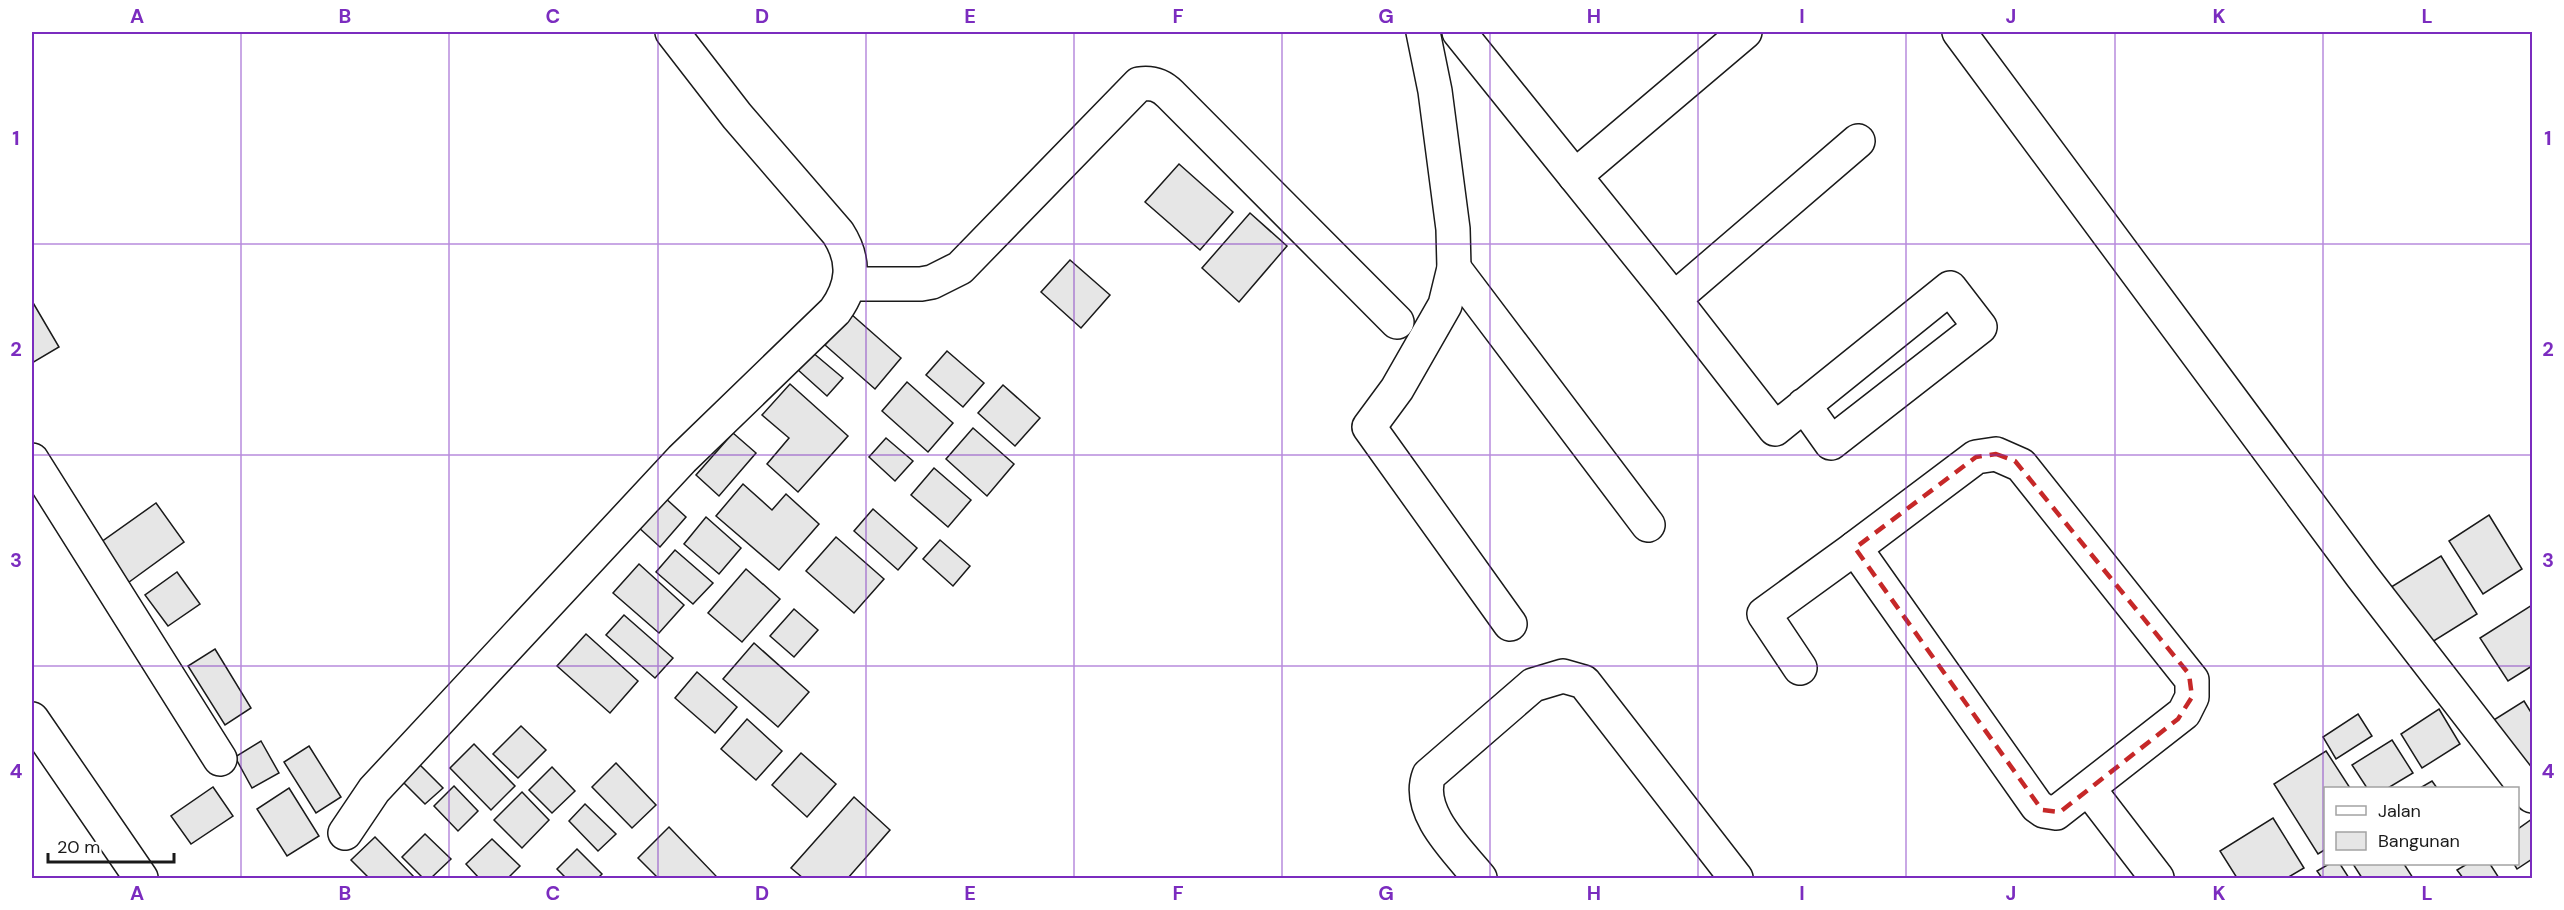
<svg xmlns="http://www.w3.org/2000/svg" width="2564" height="910" viewBox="0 0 2564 910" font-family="'DM Sans',sans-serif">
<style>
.building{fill:#e6e6e6;stroke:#1a1a1a;stroke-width:1.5}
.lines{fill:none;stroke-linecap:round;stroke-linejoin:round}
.minor-casing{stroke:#1a1a1a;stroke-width:36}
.minor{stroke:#fff;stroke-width:33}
.marked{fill:none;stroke:#c62828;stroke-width:4.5;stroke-dasharray:12 8;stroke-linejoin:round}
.grid{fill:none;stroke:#7b2cbf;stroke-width:1.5;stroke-opacity:0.55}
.neatline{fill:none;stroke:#7b2cbf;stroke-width:2}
.grid-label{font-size:20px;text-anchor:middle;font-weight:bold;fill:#7b2cbf}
</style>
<rect width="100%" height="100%" fill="#fff"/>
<g class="building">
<path d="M 1179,164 L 1233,212 L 1200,250 L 1145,202 Z"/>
<path d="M 1250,213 L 1287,246 L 1239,302 L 1202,268 Z"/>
<path d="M 1070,260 L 1110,295 L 1081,328 L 1041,292 Z"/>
<path d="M 32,301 L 59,347 L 32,363 Z"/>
<path d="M 851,314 L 901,358 L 875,389 L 825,345 Z"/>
<path d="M 947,351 L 984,383 L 963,407 L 926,375 Z"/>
<path d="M 812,352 L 843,378 L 827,396 L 797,369 Z"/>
<path d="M 907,382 L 953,423 L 928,452 L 882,411 Z"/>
<path d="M 790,384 L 848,436 L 798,492 L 767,464 L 789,438 L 762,415 Z"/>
<path d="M 1003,385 L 1040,418 L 1015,446 L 978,413 Z"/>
<path d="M 973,428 L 1014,464 L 987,496 L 946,459 Z"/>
<path d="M 733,433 L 756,453 L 719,496 L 696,475 Z"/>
<path d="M 886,438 L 913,461 L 895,481 L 869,457 Z"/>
<path d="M 934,468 L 971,500 L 948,527 L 911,495 Z"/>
<path d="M 743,484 L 772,510 L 786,494 L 819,524 L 779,570 L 716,516 Z"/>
<path d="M 663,496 L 686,517 L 660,547 L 637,526 Z"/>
<path d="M 156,503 L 184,542 L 125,585 L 97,545 Z"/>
<path d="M 873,509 L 917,548 L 898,570 L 854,531 Z"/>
<path d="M 2489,515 L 2522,569 L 2483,594 L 2449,541 Z"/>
<path d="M 706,517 L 741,548 L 719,574 L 684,544 Z"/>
<path d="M 836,537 L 884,579 L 854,613 L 806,571 Z"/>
<path d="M 940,540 L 970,566 L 953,586 L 923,559 Z"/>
<path d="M 675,550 L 713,583 L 693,604 L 656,572 Z"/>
<path d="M 2441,556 L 2477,614 L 2424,647 L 2388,589 Z"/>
<path d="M 639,564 L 684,605 L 659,633 L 613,593 Z"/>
<path d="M 746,569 L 780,599 L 742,642 L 708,613 Z"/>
<path d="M 177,572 L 200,604 L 168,626 L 145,595 Z"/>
<path d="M 2532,605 L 2532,666 L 2508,681 L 2480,638 Z"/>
<path d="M 794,609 L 818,630 L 794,657 L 770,636 Z"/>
<path d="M 624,615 L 673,658 L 655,678 L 606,635 Z"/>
<path d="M 586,634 L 638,681 L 610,713 L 557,666 Z"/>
<path d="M 754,643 L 809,692 L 778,727 L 723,679 Z"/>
<path d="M 215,649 L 251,708 L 225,725 L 188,666 Z"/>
<path d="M 697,672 L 737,707 L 715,733 L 675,698 Z"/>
<path d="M 2524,701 L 2532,714 L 2532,787 L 2489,723 Z"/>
<path d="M 2439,709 L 2460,744 L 2422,768 L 2401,734 Z"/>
<path d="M 2358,714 L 2372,736 L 2336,759 L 2323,737 Z"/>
<path d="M 747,719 L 782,751 L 756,780 L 721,749 Z"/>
<path d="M 521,726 L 546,750 L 518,778 L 493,754 Z"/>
<path d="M 2392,740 L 2413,773 L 2388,788 L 2367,788 L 2352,765 Z"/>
<path d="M 261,741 L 279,773 L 252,788 L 235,757 Z"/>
<path d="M 474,744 L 515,786 L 491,810 L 450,768 Z"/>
<path d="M 309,746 L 341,797 L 316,813 L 284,762 Z"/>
<path d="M 2326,751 L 2350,788 L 2326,788 L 2326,849 L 2318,854 L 2274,784 Z"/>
<path d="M 801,753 L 836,784 L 807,817 L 772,785 Z"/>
<path d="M 616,763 L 656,805 L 632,828 L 592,787 Z"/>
<path d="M 420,765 L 443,788 L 425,804 L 403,782 Z"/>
<path d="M 552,767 L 575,791 L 552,813 L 529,790 Z"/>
<path d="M 2432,781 L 2437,788 L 2420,788 Z"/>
<path d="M 454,786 L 478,811 L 458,831 L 434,806 Z"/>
<path d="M 213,787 L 233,816 L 191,844 L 171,816 Z"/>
<path d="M 289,788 L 319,836 L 287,856 L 257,809 Z"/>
<path d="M 522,792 L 549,820 L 522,848 L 494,820 Z"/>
<path d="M 854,797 L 890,830 L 848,878 L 803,878 L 791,868 Z"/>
<path d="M 585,804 L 616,834 L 598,851 L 569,821 Z"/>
<path d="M 2273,818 L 2304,868 L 2287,878 L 2237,878 L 2220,851 Z"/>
<path d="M 2532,819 L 2532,859 L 2517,869 L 2514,864 L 2518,864 L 2518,829 Z"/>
<path d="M 669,827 L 716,876 L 713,878 L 658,878 L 638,858 Z"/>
<path d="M 425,834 L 451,859 L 431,878 L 423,878 L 402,857 Z"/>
<path d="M 375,837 L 415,878 L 369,878 L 351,860 Z"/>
<path d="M 492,839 L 520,866 L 508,878 L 479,878 L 466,864 Z"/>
<path d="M 577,849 L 602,874 L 598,878 L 566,878 L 557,869 Z"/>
<path d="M 2329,864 L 2340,864 L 2349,878 L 2322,878 L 2317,871 Z"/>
<path d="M 2353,864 L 2404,864 L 2413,878 L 2362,878 Z"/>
<path d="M 2467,864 L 2490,864 L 2499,878 L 2463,878 L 2457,870 Z"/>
</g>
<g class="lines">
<g class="minor-casing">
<g id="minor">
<path d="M 1423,32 L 1435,91 L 1453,229 L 1454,268 L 1445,305 L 1397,389 L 1369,427 L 1510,624"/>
<path d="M 1459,32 L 1674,299 L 1775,429 L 1950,288 L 1980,327 L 1831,443 L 1804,405"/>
<path d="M 1959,32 L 2362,576 L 2532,796"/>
<path d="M 1575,176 L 1745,32"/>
<path d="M 1454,268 L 1648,525"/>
<path d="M 849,284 L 921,284 L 932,282 L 960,268 L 1139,84 C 1152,82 1161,85 1170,94 L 1397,322"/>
<path d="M 1674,299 L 1858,141"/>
<path d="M 32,460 L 220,759"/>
<path d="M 1800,668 L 1764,614 L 1855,548"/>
<path d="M 32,719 L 141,878"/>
<path d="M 2088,788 L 2056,813 L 2044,811 L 2037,806 L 1855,548 L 1976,457 L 1996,454 L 2021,465 L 2192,680 L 2192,697 L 2184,713 L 2088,788 L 2157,878"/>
<path d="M 345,833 L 374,790 L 682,459 L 835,311 C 853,286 856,261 838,233 L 737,116 L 672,32"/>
<path d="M 1480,878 C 1459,852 1415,812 1429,775 L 1533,685 L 1563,676 L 1584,682 L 1736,878"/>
</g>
</g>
<use href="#minor" class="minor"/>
</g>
<path class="marked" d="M 1996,454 L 2015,461 L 2189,674 L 2192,697 L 2178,719 L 2060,812 L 2042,810 L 1855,548 L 1976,457 Z"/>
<path class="grid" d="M 241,32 L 241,878M 449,32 L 449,878M 658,32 L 658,878M 866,32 L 866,878M 1074,32 L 1074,878M 1282,32 L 1282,878M 1490,32 L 1490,878M 1698,32 L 1698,878M 1906,32 L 1906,878M 2115,32 L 2115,878M 2323,32 L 2323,878M 32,244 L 2532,244M 32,455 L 2532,455M 32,666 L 2532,666"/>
<rect width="2564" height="910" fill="none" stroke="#ffffff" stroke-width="66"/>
<rect x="2324" y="787" width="195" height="78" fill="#ffffff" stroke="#a3a3a3" stroke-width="1.5"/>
<rect x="2336" y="806" width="30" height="9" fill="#ffffff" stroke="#a3a3a3" stroke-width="1.5"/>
<text x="2378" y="817" font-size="18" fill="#1a1a1a">Jalan</text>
<rect x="2336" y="832" width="30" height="18" fill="#e6e6e6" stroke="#a3a3a3" stroke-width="1.5"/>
<text x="2378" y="847" font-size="18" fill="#1a1a1a">Bangunan</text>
<path d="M48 853v9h126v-9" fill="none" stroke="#1a1a1a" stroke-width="3"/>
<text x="57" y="853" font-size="18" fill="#1a1a1a" stroke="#ffffff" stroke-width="4.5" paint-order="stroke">20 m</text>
<rect x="33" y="33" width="2498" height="844" class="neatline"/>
<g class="grid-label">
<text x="137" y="23">A</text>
<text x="345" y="23">B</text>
<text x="553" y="23">C</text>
<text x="762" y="23">D</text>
<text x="970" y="23">E</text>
<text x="1178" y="23">F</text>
<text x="1386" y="23">G</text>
<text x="1594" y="23">H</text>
<text x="1802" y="23">I</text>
<text x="2011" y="23">J</text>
<text x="2219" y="23">K</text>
<text x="2427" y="23">L</text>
<text x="16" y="145">1</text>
<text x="2548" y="145">1</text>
<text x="16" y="356">2</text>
<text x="2548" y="356">2</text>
<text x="16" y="567">3</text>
<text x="2548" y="567">3</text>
<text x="16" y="778">4</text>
<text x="2548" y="778">4</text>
<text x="137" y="900">A</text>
<text x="345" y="900">B</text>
<text x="553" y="900">C</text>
<text x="762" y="900">D</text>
<text x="970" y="900">E</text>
<text x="1178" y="900">F</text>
<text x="1386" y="900">G</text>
<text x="1594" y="900">H</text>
<text x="1802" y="900">I</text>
<text x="2011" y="900">J</text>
<text x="2219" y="900">K</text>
<text x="2427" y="900">L</text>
</g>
</svg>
